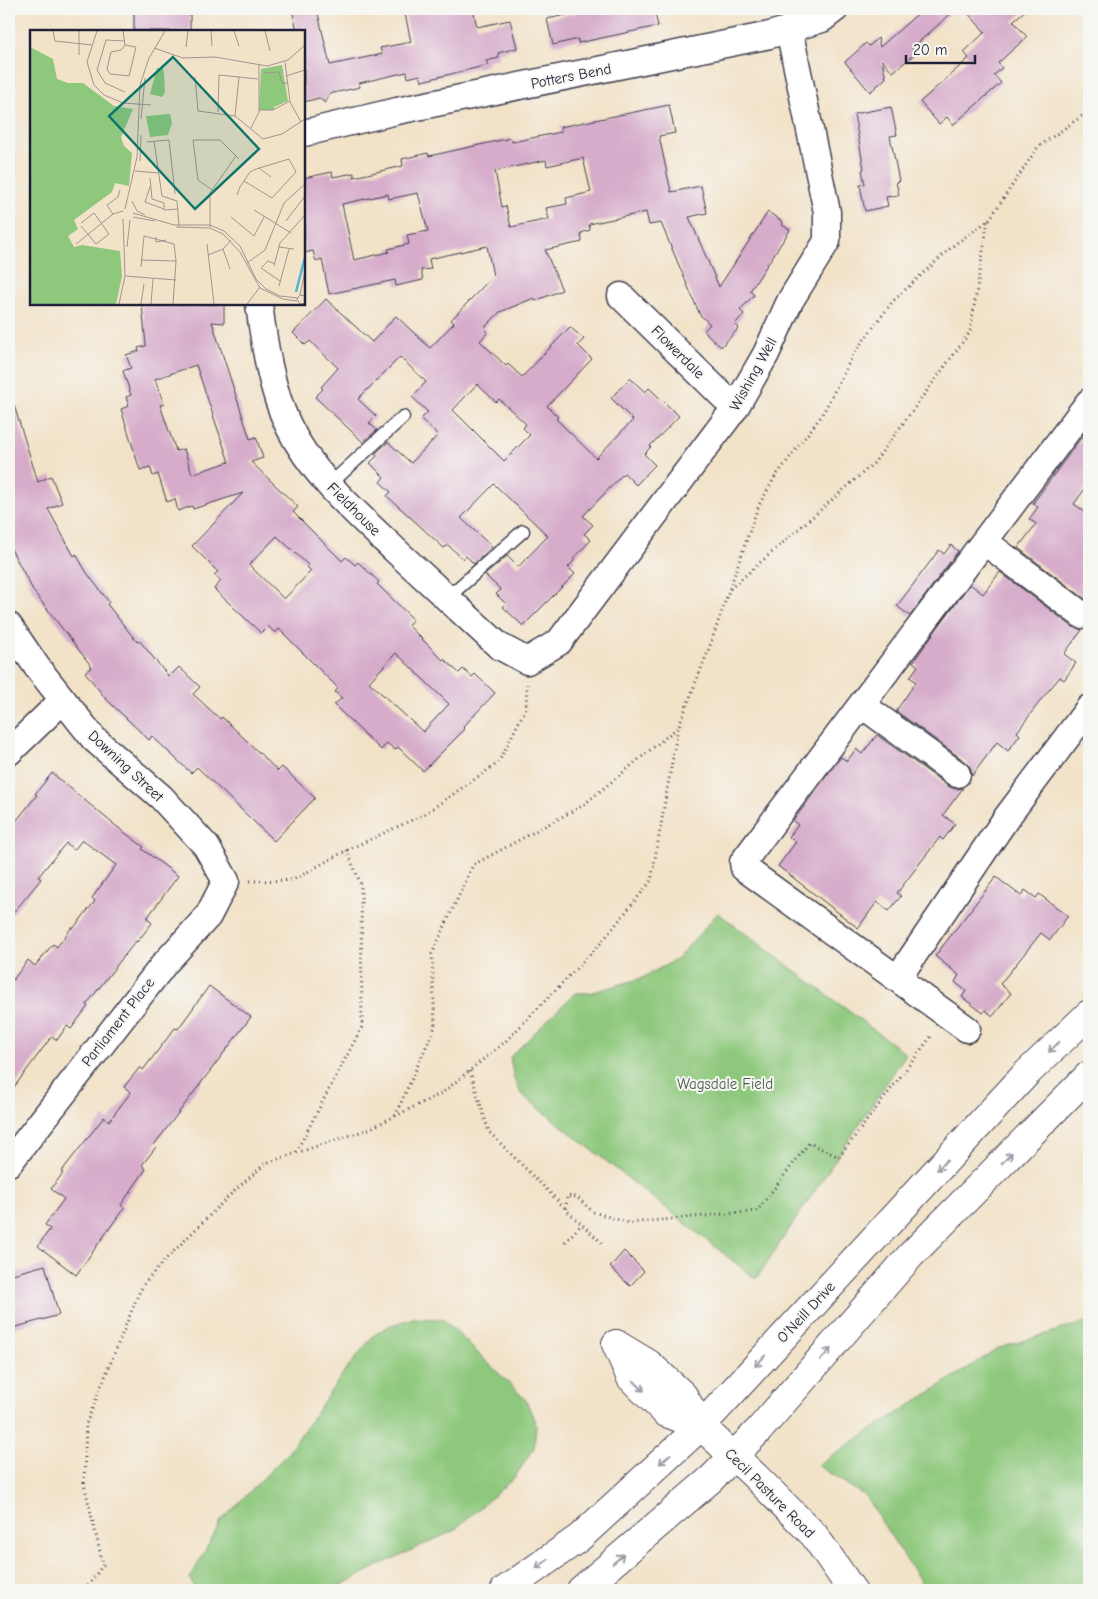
<svg xmlns="http://www.w3.org/2000/svg" width="1098" height="1599" viewBox="0 0 1098 1599" font-family="'Comic Neue',sans-serif">
<style>
.green{fill:#8dc87c;stroke:#58755c}
.building{fill:#d6acca;fill-rule:evenodd}
.lines{fill:none;stroke-linecap:round;stroke-linejoin:round}
.service-casing{stroke:#413f50;stroke-width:15}
.minor-casing{stroke:#413f50;stroke-width:29}
.tertiary-casing{stroke:#413f50;stroke-width:30}
.secondary-casing{stroke:#413f50;stroke-width:30}
.path{stroke:#413f50;stroke-width:3;stroke-dasharray:1 4;stroke-linecap:butt}
.service{stroke:#fff;stroke-width:12}
.minor{stroke:#fff;stroke-width:26}
.tertiary{stroke:#fff;stroke-width:28}
.secondary{stroke:#fff;stroke-width:28}
.oneway{stroke:#9c9ca7}
.labels{text-anchor:middle;dominant-baseline:central;stroke-width:4;stroke-linejoin:round;paint-order:stroke}
.street-label{font-size:15px;fill:#22223b;stroke:#f6f6f2}
.park-label{font-size:15px;fill:#475c52;stroke:#f6f6f2}
.inset-river{fill:none;stroke:#54b6d2;stroke-width:2.5}
.inset-road{fill:none;stroke:#9f9590;stroke-width:1}
.view{fill:#0f766e;fill-opacity:0.15;stroke:#0f766e;stroke-width:2.5}
.inset-edge{fill:none;stroke:#22223b;stroke-width:2.5}
</style>
<rect width="100%" height="100%" fill="#f6f6f2"/>
<filter id="ink" filterUnits="userSpaceOnUse"><feTurbulence type="fractalNoise" baseFrequency=".02" numOctaves="2"/><feDisplacementMap in="SourceGraphic" scale="10" xChannelSelector="R" yChannelSelector="G"/><feConvolveMatrix kernelMatrix="1 2 1 2 8 2 1 2 1" color-interpolation-filters="sRGB"/></filter>
<filter id="wash" filterUnits="userSpaceOnUse"><feTurbulence type="fractalNoise" baseFrequency=".0096" numOctaves="4" result="noise"/><feDisplacementMap in="SourceGraphic" scale="20" xChannelSelector="R" yChannelSelector="G"/><feGaussianBlur stdDeviation="1.12" result="paint"/><feColorMatrix in="noise" values="0 0 0 0 0 0 0 0 0 0 0 0 0 0 0 0 0 1.4 0 .05"/><feComposite in="paint" operator="in"/></filter>
<g filter="url(#wash)">
<rect width="100%" height="100%" fill="#f2e2c8"/>
<g class="green">
<path d="M 718,913 L 906,1054 L 756,1279 L 521,1094 L 514,1078 L 510,1057 L 575,993 L 590,993 L 642,978 L 677,959 Z"/>
<path d="M 413,1318 L 443,1319 L 526,1400 L 536,1425 L 534,1448 L 514,1478 L 453,1531 L 386,1562 L 332,1590 L 195,1590 L 190,1579 L 221,1521 L 288,1453 L 342,1375 L 374,1335 L 389,1326 Z"/>
<path d="M 1089,1321 L 1089,1590 L 926,1590 L 865,1496 L 817,1465 L 999,1348 Z"/>
</g>
<g id="blocks">
<g class="building">
<rect x="134" y="9" width="56" height="22"/>
<path d="M 292,9 L 317,9 L 330,65 L 382,54 L 380,48 L 411,42 L 404,9 L 473,9 L 477,27 L 510,20 L 517,48 L 498,53 L 499,58 L 486,61 L 488,65 L 422,81 L 420,75 L 408,78 L 407,72 L 359,83 L 360,87 L 329,94 L 325,103 L 319,98 L 304,102 L 304,31 L 297,31 Z"/>
<path d="M 593,9 L 654,9 L 658,26 L 578,43 L 578,39 L 553,45 L 547,19 Z"/>
<path d="M 923,9 L 956,9 L 912,48 L 916,53 L 893,72 L 882,60 L 886,78 L 870,92 L 845,62 L 866,43 L 869,46 L 878,38 L 880,47 Z"/>
<path d="M 964,9 L 1027,9 L 1013,21 L 1027,37 L 998,63 L 1002,68 L 994,75 L 1001,83 L 953,125 L 947,117 L 939,124 L 920,102 L 969,58 L 964,52 L 985,32 Z"/>
<path d="M 669,105 L 675,133 L 659,136 L 671,192 L 701,186 L 707,213 L 689,217 L 719,287 L 768,212 L 783,222 L 782,225 L 790,230 L 750,291 L 754,295 L 740,310 L 744,314 L 735,324 L 739,328 L 721,347 L 704,331 L 710,324 L 700,315 L 661,223 L 649,225 L 646,212 L 589,224 L 590,230 L 581,233 L 582,242 L 545,250 L 562,290 L 535,301 L 534,298 L 500,312 L 484,328 L 488,332 L 480,341 L 506,366 L 508,364 L 522,377 L 570,327 L 584,339 L 578,345 L 592,359 L 547,406 L 558,417 L 556,419 L 596,458 L 633,420 L 611,398 L 630,378 L 645,392 L 649,388 L 679,416 L 650,446 L 651,447 L 644,454 L 655,465 L 636,485 L 624,473 L 583,516 L 593,525 L 584,534 L 591,540 L 573,559 L 575,560 L 568,567 L 575,574 L 523,626 L 503,607 L 506,604 L 496,594 L 501,590 L 485,575 L 507,556 L 518,567 L 548,536 L 494,484 L 461,518 L 492,547 L 474,564 L 466,556 L 463,559 L 448,545 L 444,548 L 387,496 L 391,492 L 380,482 L 384,477 L 370,463 L 377,456 L 375,454 L 388,442 L 411,463 L 438,435 L 421,419 L 428,412 L 412,397 L 426,382 L 400,357 L 358,399 L 376,416 L 369,423 L 377,430 L 363,442 L 315,397 L 323,389 L 321,387 L 338,368 L 310,341 L 305,345 L 293,333 L 326,299 L 372,342 L 396,316 L 430,348 L 454,323 L 451,320 L 493,276 L 487,246 L 429,259 L 431,269 L 421,270 L 423,280 L 396,286 L 395,280 L 329,294 L 322,259 L 316,261 L 313,251 L 304,253 L 304,178 L 332,172 L 333,177 L 354,173 L 354,177 L 403,166 L 402,159 L 428,153 L 429,156 L 511,138 L 512,142 L 561,132 L 560,127 ZM 583,158 L 591,192 L 566,198 L 567,204 L 546,208 L 549,219 L 511,227 L 506,206 L 502,207 L 495,171 L 546,160 L 547,166 ZM 418,193 L 428,231 L 407,235 L 409,244 L 388,249 L 389,252 L 354,260 L 342,204 L 388,194 L 389,199 ZM 477,384 L 496,402 L 499,399 L 526,424 L 523,428 L 530,435 L 504,461 L 453,410 Z"/>
<path d="M 891,107 L 897,135 L 890,136 L 899,181 L 896,182 L 899,195 L 886,197 L 888,206 L 865,211 L 860,185 L 865,184 L 862,170 L 864,169 L 854,114 Z"/>
<path d="M 142,304 L 224,304 L 224,323 L 212,322 L 250,439 L 256,437 L 263,458 L 251,462 L 298,507 L 293,512 L 342,561 L 346,557 L 355,565 L 358,562 L 379,582 L 377,584 L 413,619 L 408,625 L 443,660 L 444,659 L 459,673 L 463,669 L 472,677 L 475,674 L 495,693 L 463,727 L 465,729 L 423,771 L 398,747 L 395,750 L 387,743 L 381,750 L 334,705 L 342,698 L 335,692 L 338,688 L 279,629 L 275,633 L 268,626 L 261,633 L 214,589 L 221,581 L 214,575 L 218,572 L 192,546 L 243,493 L 193,509 L 192,506 L 178,511 L 175,499 L 167,502 L 158,474 L 153,476 L 150,467 L 140,470 L 121,409 L 129,406 L 126,397 L 131,395 L 123,371 L 131,368 L 126,355 L 139,351 L 138,348 L 146,346 ZM 196,365 L 229,462 L 192,474 L 184,449 L 176,451 L 160,405 L 164,404 L 155,379 ZM 277,536 L 308,565 L 307,567 L 311,571 L 284,599 L 249,565 ZM 396,653 L 449,704 L 423,732 L 369,682 Z"/>
<path d="M 13,402 L 38,482 L 51,476 L 62,503 L 48,509 L 74,556 L 76,554 L 87,573 L 109,602 L 107,604 L 137,642 L 139,640 L 169,677 L 179,667 L 200,687 L 193,694 L 220,719 L 222,717 L 278,771 L 282,767 L 315,798 L 274,841 L 197,767 L 191,773 L 152,736 L 149,740 L 105,698 L 85,672 L 92,667 L 34,592 L 9,545 L 9,403 Z"/>
<path d="M 1089,427 L 1089,483 L 1074,504 L 1089,515 L 1089,602 L 1018,548 L 1036,524 L 1029,519 L 1038,507 L 1033,503 Z"/>
<path d="M 951,545 L 958,551 L 910,616 L 897,606 L 939,550 L 944,554 Z"/>
<path d="M 1000,572 L 1073,627 L 1082,630 L 1064,654 L 1076,663 L 1064,680 L 1060,677 L 1044,696 L 1017,732 L 1020,735 L 1008,751 L 997,742 L 972,776 L 970,767 L 966,762 L 896,711 L 916,682 L 910,677 L 918,666 L 913,662 L 933,634 L 970,584 L 983,594 Z"/>
<path d="M 877,735 L 948,786 L 955,789 L 963,788 L 943,815 L 955,824 L 943,840 L 940,837 L 897,893 L 901,896 L 889,911 L 877,902 L 858,928 L 778,866 L 796,842 L 789,837 L 798,825 L 793,821 L 825,778 L 841,757 L 847,761 L 856,749 L 862,754 Z"/>
<path d="M 52,773 L 112,823 L 144,847 L 142,849 L 178,876 L 147,918 L 152,923 L 137,942 L 136,941 L 113,970 L 86,1005 L 88,1006 L 71,1029 L 67,1026 L 57,1040 L 52,1036 L 9,1094 L 9,985 L 28,960 L 35,966 L 53,944 L 57,947 L 72,927 L 73,929 L 95,901 L 92,898 L 116,865 L 82,840 L 74,850 L 66,843 L 38,877 L 41,879 L 9,918 L 9,830 L 37,795 L 35,794 Z"/>
<path d="M 996,877 L 1021,896 L 1025,890 L 1036,898 L 1039,894 L 1068,916 L 1050,940 L 1041,933 L 1000,984 L 1011,993 L 993,1016 L 985,1010 L 983,1013 L 962,997 L 966,991 L 955,982 L 959,975 L 935,956 Z"/>
<path d="M 209,986 L 251,1017 L 154,1145 L 156,1147 L 142,1165 L 146,1169 L 121,1205 L 124,1208 L 76,1275 L 38,1246 L 50,1229 L 45,1225 L 64,1199 L 51,1189 L 63,1173 L 61,1172 L 104,1117 L 109,1121 L 131,1092 L 124,1087 L 140,1067 L 143,1070 L 175,1028 L 178,1029 Z"/>
<path d="M 624,1251 L 644,1271 L 630,1286 L 610,1267 Z"/>
<path d="M 45,1265 L 59,1315 L 9,1329 L 9,1275 Z"/>
</g>
</g>
</g>
<g filter="url(#ink)">
<use href="#blocks" fill-opacity="0" stroke="#413f50" stroke-width="1"/>
<g class="lines">
<g class="service-casing">
<g id="service">
<path d="M 329,485 L 403,417"/>
<path d="M 447,598 L 523,531"/>
</g>
</g>
<g class="minor-casing">
<g id="minor">
<path d="M 304,133 L 397,111 L 770,35 L 822,19 L 835,9"/>
<path d="M 621,296 L 735,408"/>
<path d="M 259,304 C 264,343 271,389 288,425 C 312,475 356,513 396,551 C 430,582 464,614 499,646 L 527,661 L 559,642 L 735,408 L 766,354 L 790,301 L 827,241 L 827,212 L 789,29"/>
<path d="M 985,542 L 1082,615"/>
<path d="M 9,626 L 37,667 L 94,739 L 161,797 L 206,846 L 226,881 L 208,916 L 165,963 L 9,1163"/>
<path d="M 862,705 L 957,774"/>
<path d="M 9,752 L 63,700"/>
<path d="M 898,978 L 1007,817 L 1089,708"/>
<path d="M 967,1029 L 744,868 L 743,862 L 1089,402"/>
</g>
</g>
<g class="tertiary-casing">
<g id="tertiary">
<path d="M 616,1344 L 649,1364 L 683,1395 L 701,1426 L 755,1476 L 814,1535 L 852,1590"/>
<path d="M 616,1344 L 631,1378 L 666,1413 L 701,1426"/>
</g>
</g>
<g class="secondary-casing">
<g id="secondary">
<path d="M 505,1590 L 579,1538 L 701,1426 L 1026,1074 L 1089,1014"/>
<path d="M 581,1590 L 711,1479 L 759,1430 L 911,1255 L 1089,1075"/>
</g>
</g>
<g class="path">
<path d="M 730,589 L 874,463 L 970,332 L 988,221"/>
<path d="M 250,881 L 293,880 L 347,850 L 423,815 L 498,763 L 526,708 L 527,684"/>
<path d="M 470,1071 L 489,1132 L 566,1209"/>
<path d="M 395,1116 L 435,1027 L 432,954 L 473,865 L 582,806 L 677,728"/>
<path d="M 296,1152 L 362,1027 L 361,885 L 347,850"/>
<path d="M 565,1242 L 582,1224"/>
<path d="M 602,1243 L 566,1210 L 567,1196 L 577,1197 L 593,1212 L 629,1223 L 757,1211 L 809,1143 L 839,1157 L 933,1034"/>
<path d="M 85,1590 L 103,1565 L 84,1484 L 86,1424 L 138,1295 L 144,1284 L 164,1261 L 231,1194 L 266,1163 L 369,1129 L 442,1093 L 506,1041 L 600,944 L 651,881 L 678,728 L 708,651 L 758,507 L 775,477 L 822,415 L 854,353 L 893,301 L 954,245 L 989,220 L 1038,147 L 1089,111"/>
</g>
<use href="#service" class="service"/>
<use href="#minor" class="minor"/>
<use href="#tertiary" class="tertiary"/>
<use href="#secondary" class="secondary"/>
</g>
<defs><path id="oneway-shaft" d="M-6 0H5M1.5-3L5.5 0L1.5 3" fill="none" stroke-width="1.6" stroke-linecap="round" stroke-linejoin="round" transform="scale(1.25)"/></defs>
<g class="oneway">
<use href="#oneway-shaft" transform="translate(1054 1047) rotate(136)"/>
<use href="#oneway-shaft" transform="translate(1007 1158) rotate(-46)"/>
<use href="#oneway-shaft" transform="translate(942 1165) rotate(133)"/>
<use href="#oneway-shaft" transform="translate(826 1354) rotate(-49)"/>
<use href="#oneway-shaft" transform="translate(760 1361) rotate(133)"/>
<use href="#oneway-shaft" transform="translate(639 1386) rotate(45)"/>
<use href="#oneway-shaft" transform="translate(665 1459) rotate(138)"/>
<use href="#oneway-shaft" transform="translate(618 1559) rotate(-41)"/>
<use href="#oneway-shaft" transform="translate(542 1564) rotate(144)"/>
</g>
</g>
<g class="labels">
<g class="street-label">
<text transform="translate(571 76) rotate(-11)">Potters Bend</text>
<text transform="translate(678 352) rotate(45)">Flowerdale</text>
<text transform="translate(753 374) rotate(-61)">Wishing Well</text>
<text transform="translate(354 509) rotate(45)">Fieldhouse</text>
<text transform="translate(126 766) rotate(43)">Downing Street</text>
<text transform="translate(118 1022) rotate(-52)">Parliament Place</text>
<text transform="translate(806 1312) rotate(-47)">O'Neill Drive</text>
<text transform="translate(770 1493) rotate(45)">Cecil Pasture Road</text>
</g>
<g class="park-label">
<text x="725" y="1084">Wagsdale Field</text>
</g>
</g>
<g transform="translate(30 30)">
<rect width="275" height="275" fill="#f2e2c8"/>
<path d="M 0,17 L 23,29 L 27,49 L 38,53 L 53,53 L 84,76 L 103,79 L 91,107 L 94,116 L 102,123 L 99,156 L 85,153 L 82,162 L 44,190 L 48,199 L 38,206 L 44,217 L 52,215 L 90,221 L 92,246 L 86,274 L 0,274 ZM 252,35 L 258,71 L 244,77 L 245,80 L 229,80 L 231,39 ZM 127,38 L 133,38 L 134,43 L 135,62 L 132,67 L 120,64 ZM 140,84 L 142,93 L 138,105 L 120,107 L 116,86 Z" fill="#8dc87c"/>
<path class="inset-river" d="M 266,262 L 275,227"/>
<path class="inset-road" d="M 23,1 L 25,11 L 62,15M 67,1 L 57,32 L 64,55 L 74,65 L 93,73 L 121,75M 93,1 L 95,15 L 91,20 L 81,22 L 77,39 L 80,44 L 99,46 L 106,17 L 95,15M 181,1 L 182,16M 204,1 L 209,16M 235,1 L 240,21M 95,11 L 76,10 L 67,40 L 75,53 L 95,62M 156,17 L 158,1M 124,18 L 153,28 L 185,27 L 237,36 L 258,30 L 275,15M 49,25 L 49,1M 255,32 L 260,72 L 271,92M 234,43 L 249,42 L 252,53 L 257,53M 256,46 L 275,40M 165,47 L 168,81 L 205,86 L 233,109 L 252,104 L 275,89M 229,80 L 243,80 L 260,71M 188,82 L 189,45 L 228,49M 205,86 L 209,47M 111,89 L 115,48M 221,98 L 229,82 L 229,35M 124,111 L 132,166 L 147,171 L 149,196M 117,112 L 139,110 L 145,164M 110,131 L 111,105M 229,138 L 241,147M 105,141 L 128,143M 120,148 L 122,169 L 134,173 L 134,180 L 148,179M 120,157 L 115,172 L 134,179M 182,160 L 168,150 L 163,110 L 190,110 L 209,129M 207,165 L 210,157 L 220,142 L 226,139 L 259,129 L 266,142 L 242,168 L 214,151M 102,171 L 107,181 L 115,185M 95,179 L 107,127 L 110,55 L 119,28 L 135,1M 224,180 L 261,203M 103,183 L 144,195 L 180,195 L 194,201 L 210,216 L 226,249 L 236,259 L 250,266 L 268,268M 83,184 L 77,175 L 88,167 L 90,160M 103,187 L 125,191M 201,187 L 224,206 L 234,187M 256,191 L 275,166M 51,196 L 66,214 L 79,204 L 64,183 L 51,193M 146,197 L 180,198 L 193,204 L 210,222 L 230,258 L 253,269 L 267,271M 180,197 L 180,163 L 206,126M 126,207 L 126,212 L 136,210M 46,214 L 83,184 L 93,181M 177,214 L 184,274M 97,217 L 100,190M 249,217 L 264,219M 193,219 L 200,239M 178,225 L 193,219 L 201,210M 111,230 L 146,231M 217,233 L 235,220 L 254,173 L 275,154M 245,234 L 238,231 L 231,238 L 250,251M 244,236 L 250,213 L 275,185M 111,237 L 114,206 L 144,214 L 146,231 L 143,274M 95,246 L 146,250M 249,256 L 259,219M 270,265 L 275,241M 275,266 L 270,265 L 267,269 L 270,274 L 275,273M 89,274 L 95,246 L 93,189M 111,274 L 114,254M 121,274 L 123,249M 217,274 L 230,257"/>
<path class="view" d="M 143,27 L 229,119 L 165,179 L 79,86 Z"/>
<rect width="275" height="275" class="inset-edge"/>
</g>
<rect width="1098" height="1599" fill="none" stroke="#f6f6f2" stroke-width="30"/>
<path d="M906 55v8h69v-8" fill="none" stroke="#22223b" stroke-width="2.5"/>
<text x="913" y="55" font-size="15" fill="#22223b" stroke="#f6f6f2" stroke-width="4" paint-order="stroke">20 m</text>
</svg>
